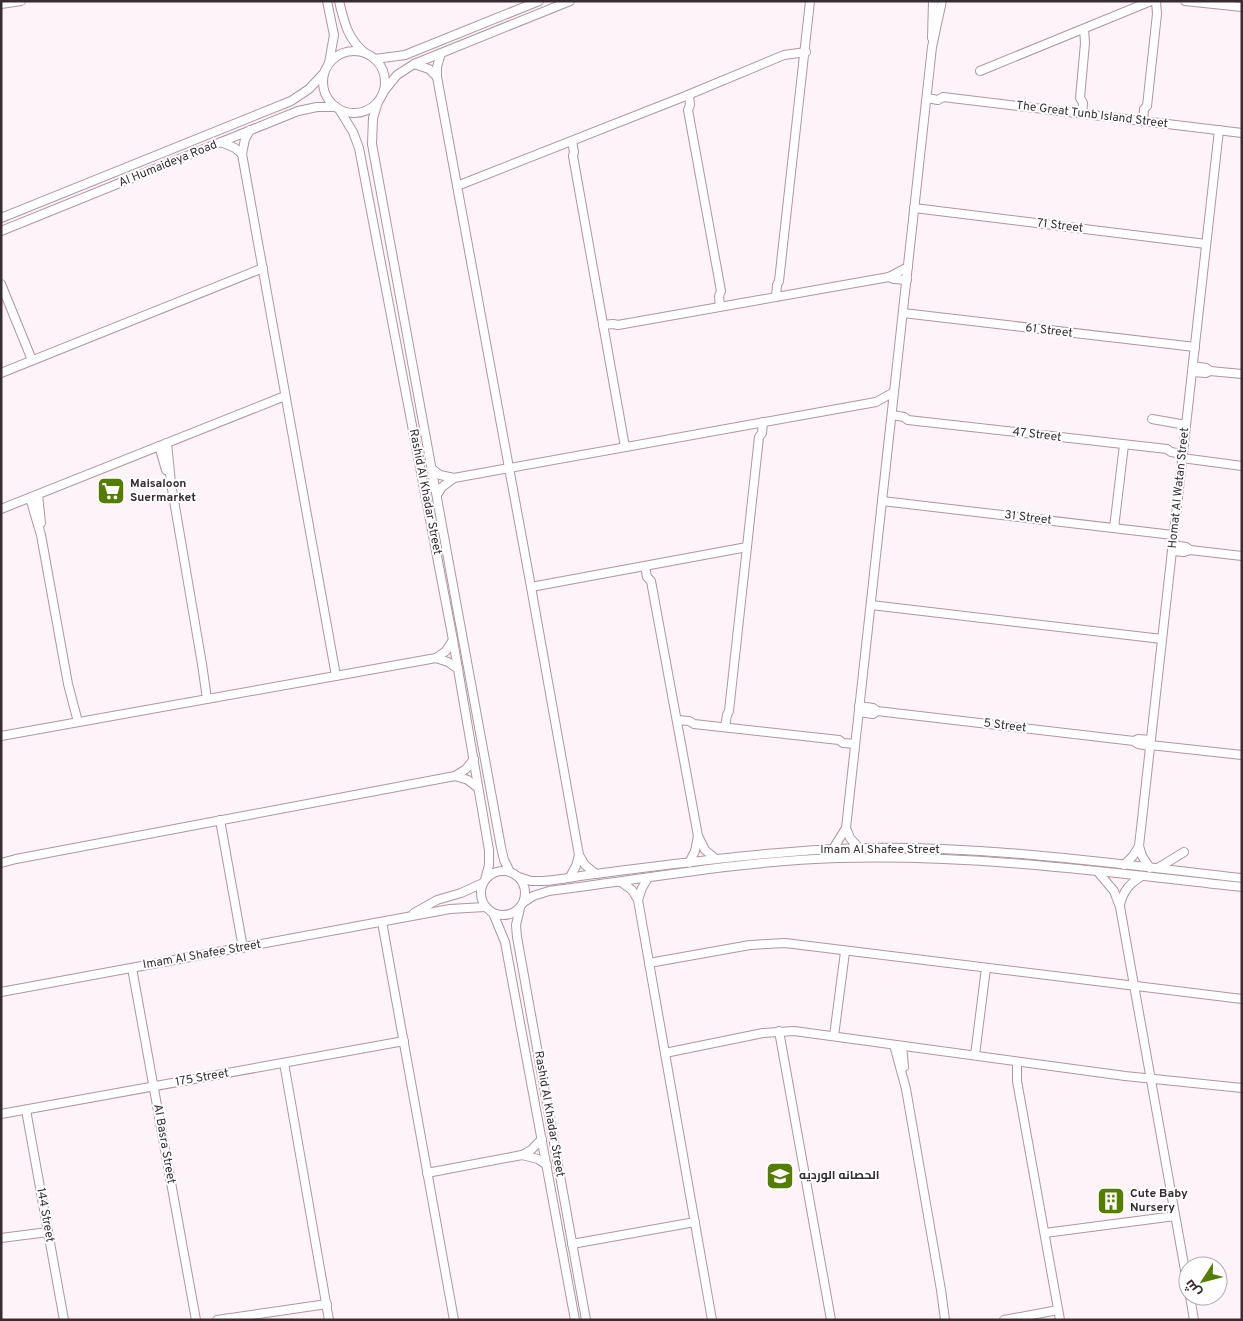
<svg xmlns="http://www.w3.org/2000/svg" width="1243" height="1321" viewBox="0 0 1243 1321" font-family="Overpass,Cairo,sans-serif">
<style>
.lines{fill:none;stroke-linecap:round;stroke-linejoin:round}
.minor-casing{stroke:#af95a2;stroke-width:10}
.minor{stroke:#fff;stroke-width:8}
.labels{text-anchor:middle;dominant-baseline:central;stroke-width:4;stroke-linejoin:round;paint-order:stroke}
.street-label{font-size:12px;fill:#372c32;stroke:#fff}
.poi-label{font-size:12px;font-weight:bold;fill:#372c32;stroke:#fff;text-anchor:start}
</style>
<rect width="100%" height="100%" fill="#fef3f8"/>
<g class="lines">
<g class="minor-casing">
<g id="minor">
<path d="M 327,1 L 334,35 L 329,63"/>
<path d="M 339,1 C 344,21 347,38 364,52"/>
<path d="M 1185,1 L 1242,7"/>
<path d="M 1,4 L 21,1"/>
<path d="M 932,38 L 933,1"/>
<circle cx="354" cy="82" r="31"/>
<path d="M 441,53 L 437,67 L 437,77 L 531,587 L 579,855 L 585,865 L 596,874"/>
<path d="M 375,59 L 405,55 L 539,1"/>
<path d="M 414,64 L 429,69 L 437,77"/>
<path d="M 980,71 L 1151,1"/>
<path d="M 384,91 L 397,75 L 414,64 L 570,1"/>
<path d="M 689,95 L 690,105 L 688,110 L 721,291 L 719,296 L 720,306"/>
<path d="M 927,98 L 938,100 L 943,97 L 1242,133"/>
<path d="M 378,102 L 373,118 L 372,144 L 501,847 L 504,860 L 510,872"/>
<path d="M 339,109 L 353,132 L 359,148 L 453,640 L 489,850 L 489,865 L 485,880"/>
<path d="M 1082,114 L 1083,103 L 1080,98 L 1085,43 L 1084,29"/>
<path d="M 1143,121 L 1144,109 L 1147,106 L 1157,14 L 1156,1"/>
<path d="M 250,130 L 245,139 L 242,154 L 336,676"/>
<path d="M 572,141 L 574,152 L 573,156 L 625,447"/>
<path d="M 221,142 L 235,148 L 242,154"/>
<path d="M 457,186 L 683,97 L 784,55 L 806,52"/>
<path d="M 914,208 L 1206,244"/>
<path d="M 1,218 L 291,101 L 309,89 L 324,73"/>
<path d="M 1,231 L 298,111 L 317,107 L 336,107"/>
<path d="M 889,277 L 894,279 L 907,280"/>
<path d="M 1,284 L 32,360"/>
<path d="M 776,297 L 777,285 L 779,281 L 810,1"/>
<path d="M 903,313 L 1195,347"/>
<path d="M 603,325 L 613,324 L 618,325 L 889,277 L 908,267"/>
<path d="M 1193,366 L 1206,368 L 1210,371 L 1242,374"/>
<path d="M 1192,372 L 1206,373 L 1210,371"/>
<path d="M 1,373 L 263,268"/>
<path d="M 892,415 L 904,417 L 908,420 L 1167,449 L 1171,452 L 1183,454"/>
<path d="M 1152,419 L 1186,425"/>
<path d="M 167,443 L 171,483 L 202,664 L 207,699"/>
<path d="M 159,446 L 166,470"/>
<path d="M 1182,458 L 1242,466"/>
<path d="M 432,469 L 440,475 L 454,478 L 876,402 L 894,392"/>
<path d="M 38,495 L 41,523"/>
<path d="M 437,495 L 442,487 L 454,478"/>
<path d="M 30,498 L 41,535 L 68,684 L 78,722"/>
<path d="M 882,501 L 1173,535"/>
<path d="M 1,509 L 285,396"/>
<path d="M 1114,528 L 1124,445"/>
<path d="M 1173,545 L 1186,547 L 1190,550 L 1242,556"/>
<path d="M 1172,551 L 1184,552 L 1190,550"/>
<path d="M 645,566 L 647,577 L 651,581 L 698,836 L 705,850 L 716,859"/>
<path d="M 531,587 L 747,547"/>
<path d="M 871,605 L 1162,639"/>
<path d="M 436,658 L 446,651 L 453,640"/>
<path d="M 859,706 L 873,708 L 877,711 L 1134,741 L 1138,744 L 1150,746"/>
<path d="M 859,712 L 873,714 L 877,711"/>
<path d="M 677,720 L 689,721 L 694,724 L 839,740 L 843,743 L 855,744"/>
<path d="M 725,727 L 727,715 L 729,711 L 759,437 L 762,433 L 763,422"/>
<path d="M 1,736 L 436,658 L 448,662 L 458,669"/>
<path d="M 1134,741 L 1138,739 L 1151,740"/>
<path d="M 1150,745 L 1242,755"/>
<path d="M 455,776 L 468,780 L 478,788"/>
<path d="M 220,820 L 243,948"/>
<path d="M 846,828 L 850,838 L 859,848"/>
<path d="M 833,849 L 846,828 L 932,47 L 942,1"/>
<path d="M 1,863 L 16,859 L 455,776 L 466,769 L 474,759"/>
<path d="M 689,863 L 695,851 L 698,836"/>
<path d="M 1124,865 L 1133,856 L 1139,846"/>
<path d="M 1150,868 L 1142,856 L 1139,846 L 1219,130"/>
<path d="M 1158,868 L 1184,852"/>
<circle cx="503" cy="893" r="22"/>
<path d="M 1098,872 L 1114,891 L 1120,907 L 1188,1287"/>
<path d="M 519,877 L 531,881 L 543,881 C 560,880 577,876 595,874 C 682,863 770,851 858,848 C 986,845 1114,864 1242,878"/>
<path d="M 570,877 L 576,866 L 579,855"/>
<path d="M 621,882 L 632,890 L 638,900 L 712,1320"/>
<path d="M 638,900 L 642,888 L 648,878"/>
<path d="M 524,902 L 533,896 L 549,891 C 645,879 741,861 838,858 C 973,854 1108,872 1242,887"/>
<path d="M 1120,905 C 1123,891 1130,883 1142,876"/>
<path d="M 520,908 L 516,925 L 517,937 L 586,1320"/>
<path d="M 414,913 L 437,900 L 461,893 L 483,883"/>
<path d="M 493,913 L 505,942 L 575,1320"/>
<path d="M 382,922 L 454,1320"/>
<path d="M 649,963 L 750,945 L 785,943 L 1242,999"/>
<path d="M 132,968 L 196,1320"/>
<path d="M 1,992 L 450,909 L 485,907"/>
<path d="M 779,1031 L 831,1320"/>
<path d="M 834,1036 L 845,952"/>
<path d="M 894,1045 L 906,1089 L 941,1290 L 945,1320"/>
<path d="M 902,1046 L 904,1067"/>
<path d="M 665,1053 L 763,1033 L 794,1031 L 1125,1076 L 1242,1088"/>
<path d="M 975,1055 L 986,968"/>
<path d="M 1017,1062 L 1017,1081 L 1060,1320"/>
<path d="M 284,1063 L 329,1320"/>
<path d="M 26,1110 L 64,1320"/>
<path d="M 1,1114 L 404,1041"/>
<path d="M 522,1155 L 531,1150 L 542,1139"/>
<path d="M 427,1173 L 522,1155 L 538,1159 L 547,1165"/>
<path d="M 1045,1233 L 1175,1216"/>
<path d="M 1,1238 L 48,1232"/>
<path d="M 572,1244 L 695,1222"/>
<path d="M 1190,1296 L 1194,1320"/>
<path d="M 217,1320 L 327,1304"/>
<path d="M 1004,1320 L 1058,1310"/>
</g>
</g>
<use href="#minor" class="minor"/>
</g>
<defs>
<g id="supermarket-square" transform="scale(1.4375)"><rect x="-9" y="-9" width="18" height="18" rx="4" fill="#537e00" stroke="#fff"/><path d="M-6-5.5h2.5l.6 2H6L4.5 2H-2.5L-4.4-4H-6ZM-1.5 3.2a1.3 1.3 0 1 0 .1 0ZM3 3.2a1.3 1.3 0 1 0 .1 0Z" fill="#fff"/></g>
<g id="school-square" transform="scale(1.4375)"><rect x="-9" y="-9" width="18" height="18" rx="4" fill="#537e00" stroke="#fff"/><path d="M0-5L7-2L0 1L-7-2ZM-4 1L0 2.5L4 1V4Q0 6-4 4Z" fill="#fff"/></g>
<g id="building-square" transform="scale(1.4375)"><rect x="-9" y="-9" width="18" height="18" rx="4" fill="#537e00" stroke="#fff"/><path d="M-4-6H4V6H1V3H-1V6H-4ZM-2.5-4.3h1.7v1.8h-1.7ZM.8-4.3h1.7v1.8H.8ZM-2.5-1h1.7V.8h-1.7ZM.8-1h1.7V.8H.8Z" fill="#fff"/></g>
</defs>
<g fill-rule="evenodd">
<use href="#supermarket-square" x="111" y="491"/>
<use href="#school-square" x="780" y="1176"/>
<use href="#building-square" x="1111" y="1201"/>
</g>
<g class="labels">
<g class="street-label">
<text transform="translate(1092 115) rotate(7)">The Great Tunb Island Street</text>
<text transform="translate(168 164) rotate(-22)">Al Humaideya Road</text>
<text transform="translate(1060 226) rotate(7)">71 Street</text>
<text transform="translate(1049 331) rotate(7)">61 Street</text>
<text transform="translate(1037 435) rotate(7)">47 Street</text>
<text transform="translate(1179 488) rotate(-84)">Homat Al Watan Street</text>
<text transform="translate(425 492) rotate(79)">Rashid Al Khadar Street</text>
<text transform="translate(1028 518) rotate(7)">31 Street</text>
<text transform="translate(1005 726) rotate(7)">5 Street</text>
<text x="880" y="850">Imam Al Shafee Street</text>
<text transform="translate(202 955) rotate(-10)">Imam Al Shafee Street</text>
<text transform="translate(202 1078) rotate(-10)">175 Street</text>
<text transform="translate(549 1114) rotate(80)">Rashid Al Khadar Street</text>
<text transform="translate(164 1144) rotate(80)">Al Basra Street</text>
<text transform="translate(45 1215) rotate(80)">144 Street</text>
</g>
<g class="poi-label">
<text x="130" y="484">Maisaloon<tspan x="130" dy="14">Suermarket</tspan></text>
<text x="799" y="1176">الحصانه الورديه</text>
<text x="1130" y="1194">Cute Baby<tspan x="1130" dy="14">Nursery</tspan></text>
</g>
</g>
<rect width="1243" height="1321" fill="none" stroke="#372c32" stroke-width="5"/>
<g transform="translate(1203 1281) rotate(234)"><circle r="24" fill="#ffffff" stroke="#afabad"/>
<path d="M0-4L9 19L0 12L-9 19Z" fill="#537e00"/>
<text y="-8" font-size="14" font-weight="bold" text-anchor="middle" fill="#372c32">ش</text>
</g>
</svg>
